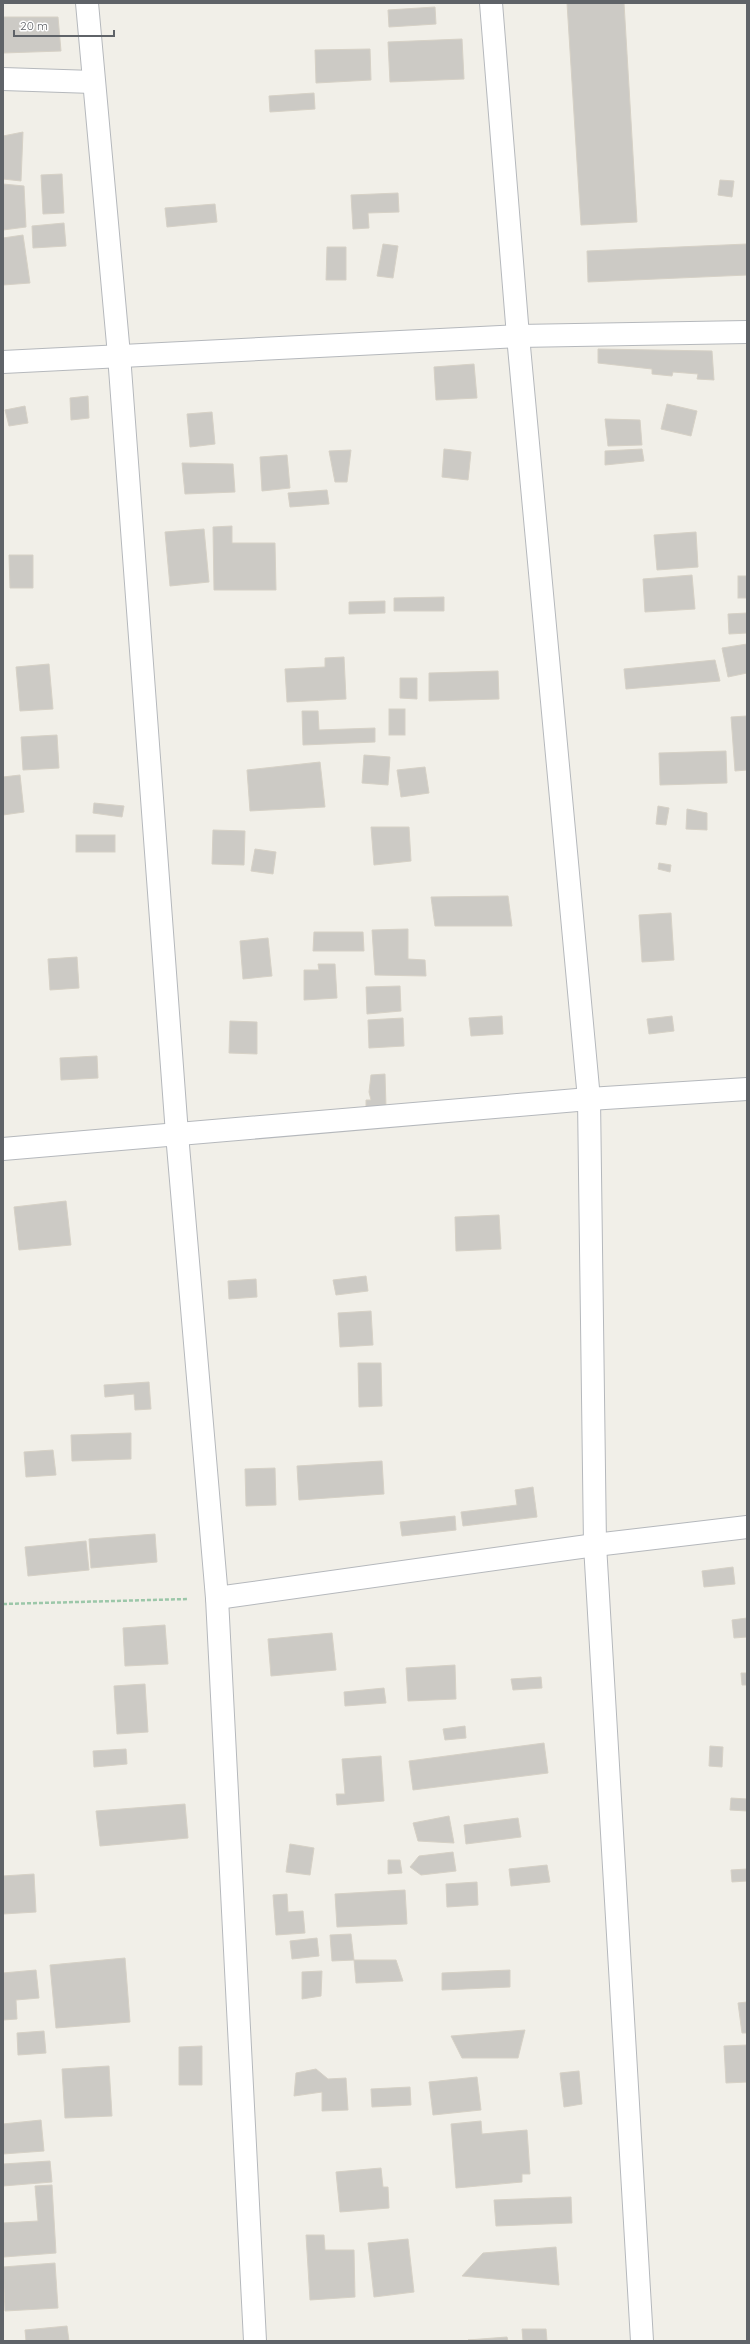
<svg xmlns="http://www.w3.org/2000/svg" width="750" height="2344" viewBox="0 0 750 2344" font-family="Quicksand,sans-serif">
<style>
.building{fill:#cccac5;stroke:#d6d1c6}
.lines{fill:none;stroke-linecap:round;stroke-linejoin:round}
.minor-casing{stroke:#b5b8bc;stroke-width:24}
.path{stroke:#9cc7a9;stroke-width:2.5;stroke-dasharray:4 2;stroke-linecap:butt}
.minor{stroke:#fff;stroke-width:22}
</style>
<rect width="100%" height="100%" fill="#f1efe8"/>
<g class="building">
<path d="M 567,3 L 624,3 L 637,222 L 581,225 Z"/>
<path d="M 435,7 L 436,24 L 389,27 L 388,10 Z"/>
<path d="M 3,17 L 58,17 L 61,51 L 3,53 Z"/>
<path d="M 462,39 L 464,79 L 390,82 L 388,42 Z"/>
<path d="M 370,49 L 371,80 L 316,83 L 315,50 Z"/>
<path d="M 314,93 L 315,109 L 270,112 L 269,96 Z"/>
<path d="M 23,132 L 21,181 L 3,179 L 3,136 Z"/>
<path d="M 62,174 L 64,213 L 43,214 L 41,175 Z"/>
<path d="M 720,180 L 734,181 L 732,197 L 718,195 Z"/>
<path d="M 3,184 L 24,186 L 26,227 L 3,230 Z"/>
<path d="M 398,193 L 399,212 L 368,213 L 369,228 L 353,229 L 351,195 Z"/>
<path d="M 215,204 L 217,222 L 167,227 L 165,208 Z"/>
<path d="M 64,223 L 66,246 L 33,248 L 32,226 Z"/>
<path d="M 23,235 L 30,283 L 3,285 L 3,238 Z"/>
<path d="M 383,244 L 398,246 L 393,278 L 377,276 Z"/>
<path d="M 747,244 L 747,275 L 588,282 L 587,251 Z"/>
<path d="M 327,247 L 346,247 L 346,280 L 326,280 Z"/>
<path d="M 598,349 L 712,351 L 714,380 L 697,379 L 698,374 L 673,372 L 672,376 L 652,374 L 652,369 L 598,363 Z"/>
<path d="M 474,364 L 477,398 L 436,400 L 434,367 Z"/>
<path d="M 88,396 L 89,418 L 71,420 L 70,398 Z"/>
<path d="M 667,404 L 697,411 L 691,436 L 661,429 Z"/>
<path d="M 25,406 L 28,423 L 9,426 L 5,410 Z"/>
<path d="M 212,412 L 215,444 L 190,447 L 187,414 Z"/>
<path d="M 605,419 L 640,420 L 642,445 L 608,446 Z"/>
<path d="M 444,449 L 471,452 L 468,480 L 442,477 Z"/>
<path d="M 642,449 L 644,461 L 605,465 L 605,451 Z"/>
<path d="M 351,450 L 347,482 L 335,482 L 329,451 Z"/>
<path d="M 287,455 L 290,488 L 262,491 L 260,457 Z"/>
<path d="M 182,463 L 233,464 L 235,492 L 185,494 Z"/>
<path d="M 327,490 L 329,504 L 290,507 L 288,493 Z"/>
<path d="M 232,526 L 232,543 L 275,543 L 276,590 L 214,590 L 213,527 Z"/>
<path d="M 204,529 L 209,582 L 170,586 L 165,532 Z"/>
<path d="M 696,532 L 698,567 L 657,570 L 654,535 Z"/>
<path d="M 9,555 L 33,555 L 33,588 L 10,588 Z"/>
<path d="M 692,575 L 695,609 L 645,612 L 643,579 Z"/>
<rect x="738" y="576" width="9" height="22"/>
<path d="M 444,597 L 444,611 L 394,611 L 394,598 Z"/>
<path d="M 385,601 L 385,613 L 349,614 L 349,602 Z"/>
<path d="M 747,613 L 747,633 L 729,634 L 728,614 Z"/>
<path d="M 747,644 L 747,673 L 728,677 L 722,648 Z"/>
<path d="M 344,657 L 346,699 L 287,702 L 285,669 L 325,667 L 325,658 Z"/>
<path d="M 715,660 L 720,681 L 626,689 L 624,669 Z"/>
<path d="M 49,664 L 53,709 L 20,711 L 16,667 Z"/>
<path d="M 498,671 L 499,699 L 429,701 L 429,673 Z"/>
<path d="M 400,678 L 417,678 L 417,699 L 400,698 Z"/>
<rect x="389" y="709" width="16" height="26"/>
<path d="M 302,711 L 318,711 L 319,730 L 375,728 L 375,742 L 303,745 Z"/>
<path d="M 747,716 L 747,770 L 735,771 L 731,717 Z"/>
<path d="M 57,735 L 59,768 L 23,770 L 21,737 Z"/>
<path d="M 726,751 L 727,783 L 660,785 L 659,753 Z"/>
<path d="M 364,755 L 390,757 L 388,785 L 362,783 Z"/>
<path d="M 320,762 L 325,807 L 250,811 L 247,770 Z"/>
<path d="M 425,767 L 429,793 L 401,797 L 397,770 Z"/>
<path d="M 20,775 L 24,812 L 3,815 L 3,777 Z"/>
<path d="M 94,803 L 124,806 L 122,817 L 93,813 Z"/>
<path d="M 658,806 L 669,808 L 666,825 L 656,824 Z"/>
<path d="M 687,809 L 707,813 L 707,830 L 686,829 Z"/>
<path d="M 371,827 L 409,827 L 411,861 L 374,865 Z"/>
<path d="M 213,830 L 245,831 L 244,865 L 212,864 Z"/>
<rect x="76" y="835" width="39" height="17"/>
<path d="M 255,849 L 276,852 L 273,874 L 251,871 Z"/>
<path d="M 659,863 L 671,865 L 670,872 L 658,869 Z"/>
<path d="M 508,896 L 512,926 L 435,926 L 431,897 Z"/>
<path d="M 671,913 L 674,960 L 642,962 L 639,915 Z"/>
<path d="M 408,929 L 408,959 L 425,960 L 426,976 L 375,975 L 372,930 Z"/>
<path d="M 314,932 L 363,932 L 364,951 L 313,951 Z"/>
<path d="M 268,938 L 272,976 L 243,979 L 240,941 Z"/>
<path d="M 77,957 L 79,988 L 50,990 L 48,959 Z"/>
<path d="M 318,964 L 335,964 L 337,998 L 304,1000 L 304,970 L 319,970 Z"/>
<path d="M 400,986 L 401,1011 L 367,1014 L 366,987 Z"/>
<path d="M 502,1016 L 503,1034 L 471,1036 L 469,1018 Z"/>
<path d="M 672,1016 L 674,1031 L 649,1034 L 647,1019 Z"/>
<path d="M 403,1018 L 404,1046 L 369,1048 L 368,1020 Z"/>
<path d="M 230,1021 L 257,1022 L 257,1054 L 229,1053 Z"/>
<path d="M 97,1056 L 98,1078 L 61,1080 L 60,1058 Z"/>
<path d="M 385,1074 L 386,1107 L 366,1107 L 366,1100 L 371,1100 L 369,1092 L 371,1075 Z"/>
<path d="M 66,1201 L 71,1245 L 19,1250 L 14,1207 Z"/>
<path d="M 499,1215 L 501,1249 L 456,1251 L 455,1217 Z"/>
<path d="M 366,1276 L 368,1291 L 336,1295 L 333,1280 Z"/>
<path d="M 256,1279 L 257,1297 L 229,1299 L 228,1281 Z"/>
<path d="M 371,1311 L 373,1345 L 340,1347 L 338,1313 Z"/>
<path d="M 358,1363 L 381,1363 L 382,1406 L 359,1407 Z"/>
<path d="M 149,1382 L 151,1409 L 135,1410 L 134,1394 L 105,1397 L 104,1385 Z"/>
<path d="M 131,1433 L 131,1459 L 72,1461 L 71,1435 Z"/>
<path d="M 53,1450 L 56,1475 L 26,1477 L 24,1452 Z"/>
<path d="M 382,1461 L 384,1494 L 299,1500 L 297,1466 Z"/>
<path d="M 275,1468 L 276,1505 L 246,1506 L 245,1469 Z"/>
<path d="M 533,1487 L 537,1517 L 463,1526 L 461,1512 L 517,1505 L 515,1490 Z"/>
<path d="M 455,1516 L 456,1530 L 402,1536 L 400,1522 Z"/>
<path d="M 155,1534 L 157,1562 L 91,1568 L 89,1539 Z"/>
<path d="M 86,1541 L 89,1570 L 28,1576 L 25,1547 Z"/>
<path d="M 733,1567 L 735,1584 L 704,1587 L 702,1571 Z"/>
<path d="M 747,1618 L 747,1637 L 734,1638 L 732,1620 Z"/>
<path d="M 165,1625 L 168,1664 L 125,1666 L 123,1628 Z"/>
<path d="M 332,1633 L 336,1670 L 271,1676 L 268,1639 Z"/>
<path d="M 455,1665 L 456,1699 L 408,1701 L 406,1668 Z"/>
<path d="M 741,1673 L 747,1673 L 747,1685 L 742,1685 Z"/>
<path d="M 541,1677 L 542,1688 L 513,1690 L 511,1679 Z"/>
<path d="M 145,1684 L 148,1732 L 117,1734 L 114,1686 Z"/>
<path d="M 384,1688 L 386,1703 L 345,1706 L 344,1692 Z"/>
<path d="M 465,1726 L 466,1738 L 445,1740 L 443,1729 Z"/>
<path d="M 544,1743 L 548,1773 L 413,1790 L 409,1761 Z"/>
<path d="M 710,1746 L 723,1747 L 722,1767 L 709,1766 Z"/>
<path d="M 126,1749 L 127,1764 L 94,1767 L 93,1751 Z"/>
<path d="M 381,1756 L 384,1801 L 337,1805 L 336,1794 L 345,1794 L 342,1759 Z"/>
<path d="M 731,1798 L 747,1799 L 747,1811 L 730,1810 Z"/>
<path d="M 185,1804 L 188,1838 L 100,1846 L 96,1811 Z"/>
<path d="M 449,1816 L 454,1843 L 418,1841 L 413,1823 Z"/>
<path d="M 518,1818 L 521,1837 L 466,1844 L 464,1825 Z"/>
<path d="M 290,1844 L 314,1848 L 310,1875 L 286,1872 Z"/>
<path d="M 453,1852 L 456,1871 L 421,1875 L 410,1867 L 419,1856 Z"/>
<path d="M 388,1860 L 400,1860 L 402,1873 L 388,1874 Z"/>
<path d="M 547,1865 L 550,1882 L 511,1886 L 509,1869 Z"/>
<path d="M 747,1869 L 747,1881 L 732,1882 L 731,1870 Z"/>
<path d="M 34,1874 L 36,1912 L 3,1914 L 3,1876 Z"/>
<path d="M 477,1882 L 478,1905 L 447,1907 L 446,1884 Z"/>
<path d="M 405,1890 L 407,1924 L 337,1927 L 335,1894 Z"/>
<path d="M 287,1894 L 288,1912 L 303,1911 L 305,1933 L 276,1935 L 273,1895 Z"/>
<path d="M 351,1934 L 354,1960 L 332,1961 L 330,1935 Z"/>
<path d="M 317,1938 L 319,1956 L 292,1959 L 290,1941 Z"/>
<path d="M 125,1958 L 130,2022 L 56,2028 L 50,1965 Z"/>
<path d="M 354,1960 L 396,1960 L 403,1981 L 356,1983 Z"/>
<path d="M 36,1970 L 39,1998 L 16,2000 L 17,2019 L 3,2020 L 3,1973 Z"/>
<path d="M 510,1970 L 510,1987 L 442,1990 L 442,1973 Z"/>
<path d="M 322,1971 L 321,1996 L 302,1999 L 302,1972 Z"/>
<path d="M 747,2002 L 747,2033 L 742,2033 L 738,2003 Z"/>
<path d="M 525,2030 L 518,2058 L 462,2058 L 451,2036 Z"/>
<path d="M 44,2031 L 46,2053 L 18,2055 L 17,2033 Z"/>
<path d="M 747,2045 L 747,2082 L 726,2083 L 724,2046 Z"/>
<path d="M 202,2046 L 202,2085 L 179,2085 L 179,2047 Z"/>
<path d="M 109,2066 L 112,2116 L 65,2118 L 62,2069 Z"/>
<path d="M 316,2069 L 328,2079 L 346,2078 L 348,2110 L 322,2111 L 322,2092 L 294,2096 L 296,2073 Z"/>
<path d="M 579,2071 L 582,2104 L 564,2107 L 560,2073 Z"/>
<path d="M 477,2077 L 481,2110 L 433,2115 L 429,2082 Z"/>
<path d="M 410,2087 L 411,2105 L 372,2107 L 371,2089 Z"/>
<path d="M 41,2120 L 44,2151 L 3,2154 L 3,2124 Z"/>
<path d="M 481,2121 L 482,2134 L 527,2130 L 530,2174 L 522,2174 L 522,2182 L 456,2188 L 451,2124 Z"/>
<path d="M 50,2161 L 52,2182 L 3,2186 L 3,2164 Z"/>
<path d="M 381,2168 L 383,2187 L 388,2187 L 389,2208 L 340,2212 L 336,2172 Z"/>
<path d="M 52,2185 L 56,2253 L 4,2257 L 3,2223 L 38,2221 L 35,2186 Z"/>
<path d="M 571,2197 L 572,2223 L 496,2226 L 494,2200 Z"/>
<path d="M 306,2235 L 324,2235 L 325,2250 L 354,2250 L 355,2297 L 310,2300 Z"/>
<path d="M 408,2239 L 414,2292 L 374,2297 L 368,2243 Z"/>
<path d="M 556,2247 L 559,2285 L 462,2276 L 483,2253 Z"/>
<path d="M 55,2263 L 58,2308 L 5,2311 L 3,2267 Z"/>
<path d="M 67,2326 L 69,2341 L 26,2341 L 25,2330 Z"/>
<path d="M 522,2329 L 546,2329 L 547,2341 L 523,2341 Z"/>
<path d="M 507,2337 L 508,2341 L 468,2340 Z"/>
</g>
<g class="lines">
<g class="minor-casing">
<g id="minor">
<path d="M 87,3 L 119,355 L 177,1134 L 217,1598 L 255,2341"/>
<path d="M 491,3 L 518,336 L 589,1099 L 595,1545 L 642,2341"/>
<path d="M 3,79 L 93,82"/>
<path d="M 3,362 L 518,336 L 747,332"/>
<path d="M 3,1149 L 589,1099 L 747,1089"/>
<path d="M 217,1598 L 595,1545 L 747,1527"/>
</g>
</g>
<path class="path" d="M 3,1604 L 188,1599"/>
<use href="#minor" class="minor"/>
</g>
<rect width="750" height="2344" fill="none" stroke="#5f6368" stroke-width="8"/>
<path d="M14 30v6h100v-6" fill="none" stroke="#5f6368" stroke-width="2"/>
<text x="20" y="30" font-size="12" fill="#5f6368" stroke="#ffffff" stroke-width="3" paint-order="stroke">20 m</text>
</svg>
